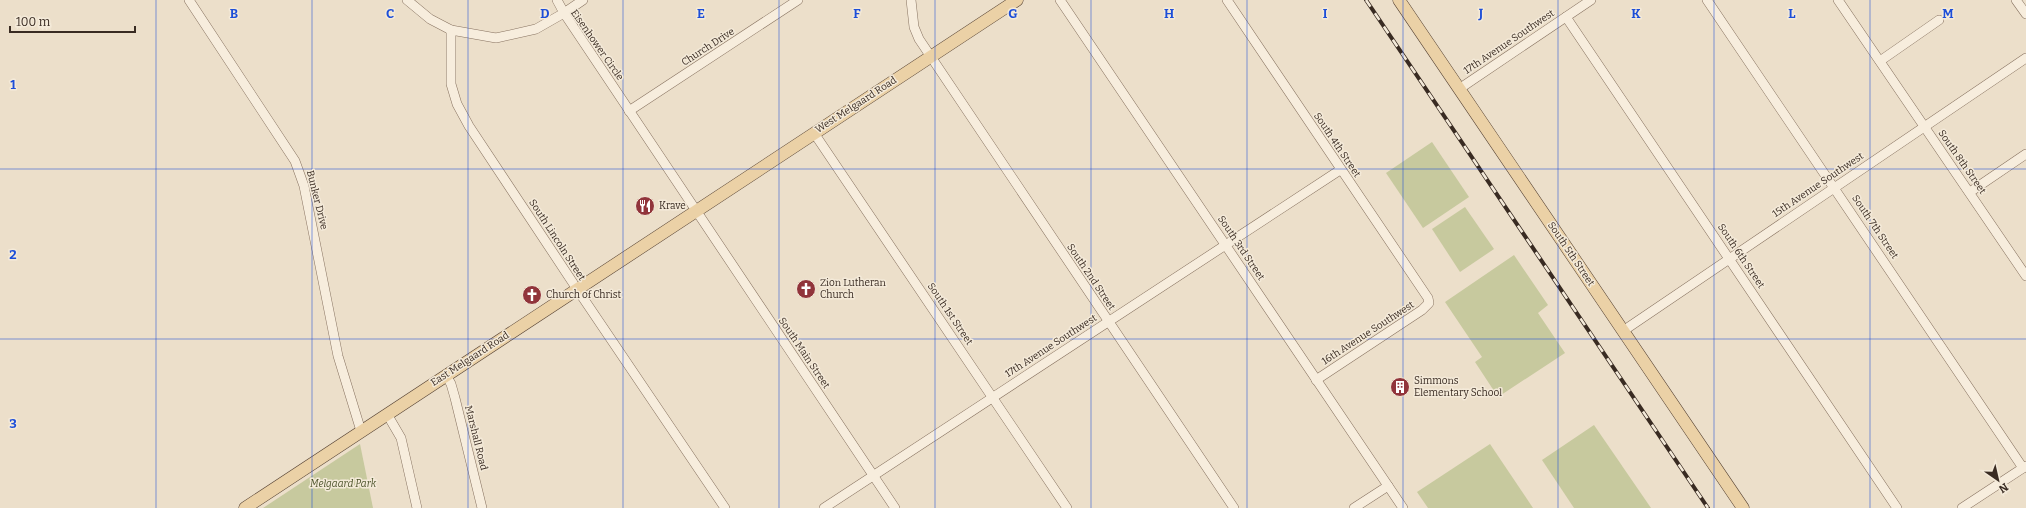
<svg xmlns="http://www.w3.org/2000/svg" width="2026" height="508" viewBox="0 0 2026 508" font-family="Bitter,serif">
<style>
.green{fill:#c7c99e}
.lines{fill:none;stroke-linecap:round;stroke-linejoin:round}
.minor-casing{stroke:#877260;stroke-width:10}
.major-casing{stroke:#554133;stroke-width:13}
.minor{stroke:#f7eddd;stroke-width:9}
.major{stroke:#ebd1a6;stroke-width:12}
.rail-casing{stroke:#392b22;stroke-width:4}
.rail{stroke:#f4ead9;stroke-width:2.5;stroke-dasharray:8;stroke-linecap:butt}
.grid{fill:none;stroke:#1d4ed8;stroke-width:1;stroke-opacity:0.55}
.labels{text-anchor:middle;dominant-baseline:central;stroke-width:3;stroke-linejoin:round;paint-order:stroke}
.street-label{font-size:10px;fill:#392b22;stroke:#f4ead9}
.poi-label{font-size:10px;fill:#392b22;stroke:#f4ead9;text-anchor:start}
.park-label{font-size:10px;font-style:italic;fill:#4c532a;stroke:#f4ead9}
.grid-label{font-size:13px;text-anchor:middle;font-weight:bold;fill:#1d4ed8;stroke:#f4ead9;stroke-width:3;stroke-linejoin:round;paint-order:stroke}
</style>
<rect width="100%" height="100%" fill="#ecdfca"/>
<g class="green">
<path d="M 1432,142 L 1469,197 L 1423,228 L 1386,173 Z"/>
<path d="M 1465,207 L 1494,249 L 1460,272 L 1432,229 Z"/>
<path d="M 1514,255 L 1548,305 L 1538,313 L 1565,353 L 1498,397 L 1475,362 L 1482,357 L 1445,302 Z"/>
<path d="M 1594,425 L 1651,508 L 1574,508 L 1542,460 Z"/>
<path d="M 360,444 L 373,508 L 263,508 Z"/>
<path d="M 1490,444 L 1533,508 L 1428,508 L 1417,492 Z"/>
</g>
<g class="lines">
<g class="minor-casing">
<g id="minor">
<path d="M 189,0 L 295,161 L 304,186 L 338,356 L 361,431"/>
<path d="M 407,0 L 430,19 L 451,30 L 496,38 L 536,29 L 564,13 L 895,508"/>
<path d="M 557,0 L 564,13 L 583,0"/>
<path d="M 911,0 L 914,27 L 919,39 L 1234,508"/>
<path d="M 1060,0 L 1403,508"/>
<path d="M 1227,0 L 1428,298 L 1429,303 L 1422,310 L 1316,380"/>
<path d="M 1707,0 L 2023,468"/>
<path d="M 1838,0 L 2026,276"/>
<path d="M 2016,0 L 2026,14"/>
<path d="M 1566,17 L 1897,508"/>
<path d="M 451,30 L 451,84 L 457,104 L 469,126 L 577,289 L 725,508"/>
<path d="M 1880,61 L 1939,20"/>
<path d="M 1459,89 L 1591,0"/>
<path d="M 629,111 L 798,0"/>
<path d="M 814,133 L 1067,508"/>
<path d="M 1970,192 L 2026,154"/>
<path d="M 1623,331 L 2026,58"/>
<path d="M 446,375 L 451,384 L 455,398 L 482,508"/>
<path d="M 387,414 L 401,438 L 417,508"/>
<path d="M 824,508 L 1340,170"/>
<path d="M 1354,508 L 1388,486"/>
<path d="M 1962,508 L 2026,466"/>
</g>
</g>
<g class="major-casing">
<g id="major">
<path d="M 1399,0 L 1743,508"/>
<path d="M 245,508 L 1017,0"/>
</g>
</g>
<use href="#minor" class="minor"/>
<use href="#major" class="major"/>
<g class="rail-casing">
<path id="rail" d="M 1366,0 L 1708,508"/>
</g>
<use href="#rail" class="rail"/>
</g>
<path class="grid" d="M 156,0 L 156,508M 312,0 L 312,508M 468,0 L 468,508M 623,0 L 623,508M 779,0 L 779,508M 935,0 L 935,508M 1091,0 L 1091,508M 1247,0 L 1247,508M 1403,0 L 1403,508M 1558,0 L 1558,508M 1714,0 L 1714,508M 1870,0 L 1870,508M 0,169 L 2026,169M 0,339 L 2026,339"/>
<defs>
<g id="restaurant-disc" transform="scale(1)"><circle r="9.5" fill="#91343b" stroke="#f4ead9"/><path d="M-5-6h1v4h1v-4h1v4h1v-4h1v5L-1.5 .5V6h-2V.5L-5-1ZM5-6V6H3V1.5H1.5Q1.5-4 5-6Z" fill="#fff"/></g>
<g id="church-disc" transform="scale(1)"><circle r="9.5" fill="#91343b" stroke="#f4ead9"/><path d="M-1.2-6h2.4v3.5h3.3v2.4h-3.3V6h-2.4V-.1h-3.3v-2.4h3.3Z" fill="#fff"/></g>
<g id="building-disc" transform="scale(1)"><circle r="9.5" fill="#91343b" stroke="#f4ead9"/><path d="M-4-6H4V6H1V3H-1V6H-4ZM-2.5-4.3h1.7v1.8h-1.7ZM.8-4.3h1.7v1.8H.8ZM-2.5-1h1.7V.8h-1.7ZM.8-1h1.7V.8H.8Z" fill="#fff"/></g>
</defs>
<g fill-rule="evenodd">
<use href="#restaurant-disc" x="645" y="206"/>
<use href="#church-disc" x="806" y="289"/>
<use href="#church-disc" x="532" y="295"/>
<use href="#building-disc" x="1400" y="387"/>
</g>
<g class="labels">
<g class="street-label">
<text transform="translate(1509 42) rotate(-34)">17th Avenue Southwest</text>
<text transform="translate(597 45) rotate(55)">Eisenhower Circle</text>
<text transform="translate(708 47) rotate(-33)">Church Drive</text>
<text transform="translate(856 105) rotate(-33)">West Melgaard Road</text>
<text transform="translate(1337 145) rotate(56)">South 4th Street</text>
<text transform="translate(1962 162) rotate(55)">South 8th Street</text>
<text transform="translate(1818 185) rotate(-34)">15th Avenue Southwest</text>
<text transform="translate(317 200) rotate(76)">Bunker Drive</text>
<text transform="translate(1875 227) rotate(56)">South 7th Street</text>
<text transform="translate(557 240) rotate(57)">South Lincoln Street</text>
<text transform="translate(1241 248) rotate(56)">South 3rd Street</text>
<text transform="translate(1571 254) rotate(56)">South 5th Street</text>
<text transform="translate(1741 256) rotate(56)">South 6th Street</text>
<text transform="translate(1091 277) rotate(56)">South 2nd Street</text>
<text transform="translate(950 314) rotate(56)">South 1st Street</text>
<text transform="translate(1368 333) rotate(-33)">16th Avenue Southwest</text>
<text transform="translate(1051 346) rotate(-33)">17th Avenue Southwest</text>
<text transform="translate(804 353) rotate(56)">South Main Street</text>
<text transform="translate(470 359) rotate(-33)">East Melgaard Road</text>
<text transform="translate(476 438) rotate(76)">Marshall Road</text>
</g>
<g class="poi-label">
<text x="659" y="206">Krave</text>
<text x="820" y="283">Zion Lutheran<tspan x="820" dy="12">Church</tspan></text>
<text x="546" y="295">Church of Christ</text>
<text x="1414" y="381">Simmons<tspan x="1414" dy="12">Elementary School</tspan></text>
</g>
<g class="park-label">
<text x="343" y="484">Melgaard Park</text>
</g>
</g>
<g class="grid-label">
<text x="234" y="18">B</text>
<text x="390" y="18">C</text>
<text x="545" y="18">D</text>
<text x="701" y="18">E</text>
<text x="857" y="18">F</text>
<text x="1013" y="18">G</text>
<text x="1169" y="18">H</text>
<text x="1325" y="18">I</text>
<text x="1481" y="18">J</text>
<text x="1636" y="18">K</text>
<text x="1792" y="18">L</text>
<text x="1948" y="18">M</text>
<text x="13" y="89">1</text>
<text x="13" y="259">2</text>
<text x="13" y="428">3</text>
</g>
<g transform="translate(1998 480) rotate(146)" stroke="#f4ead9" stroke-width="3" paint-order="stroke">
<path d="M0-3L7 15L0 10L-7 15Z" fill="#392b22"/>
<text y="-6" font-size="11" font-weight="bold" text-anchor="middle" fill="#392b22">N</text>
</g>
<path d="M10 26v6h125v-6" fill="none" stroke="#392b22" stroke-width="2"/>
<text x="16" y="26" font-size="12" fill="#392b22" stroke="#f4ead9" stroke-width="3" paint-order="stroke">100 m</text>
</svg>
